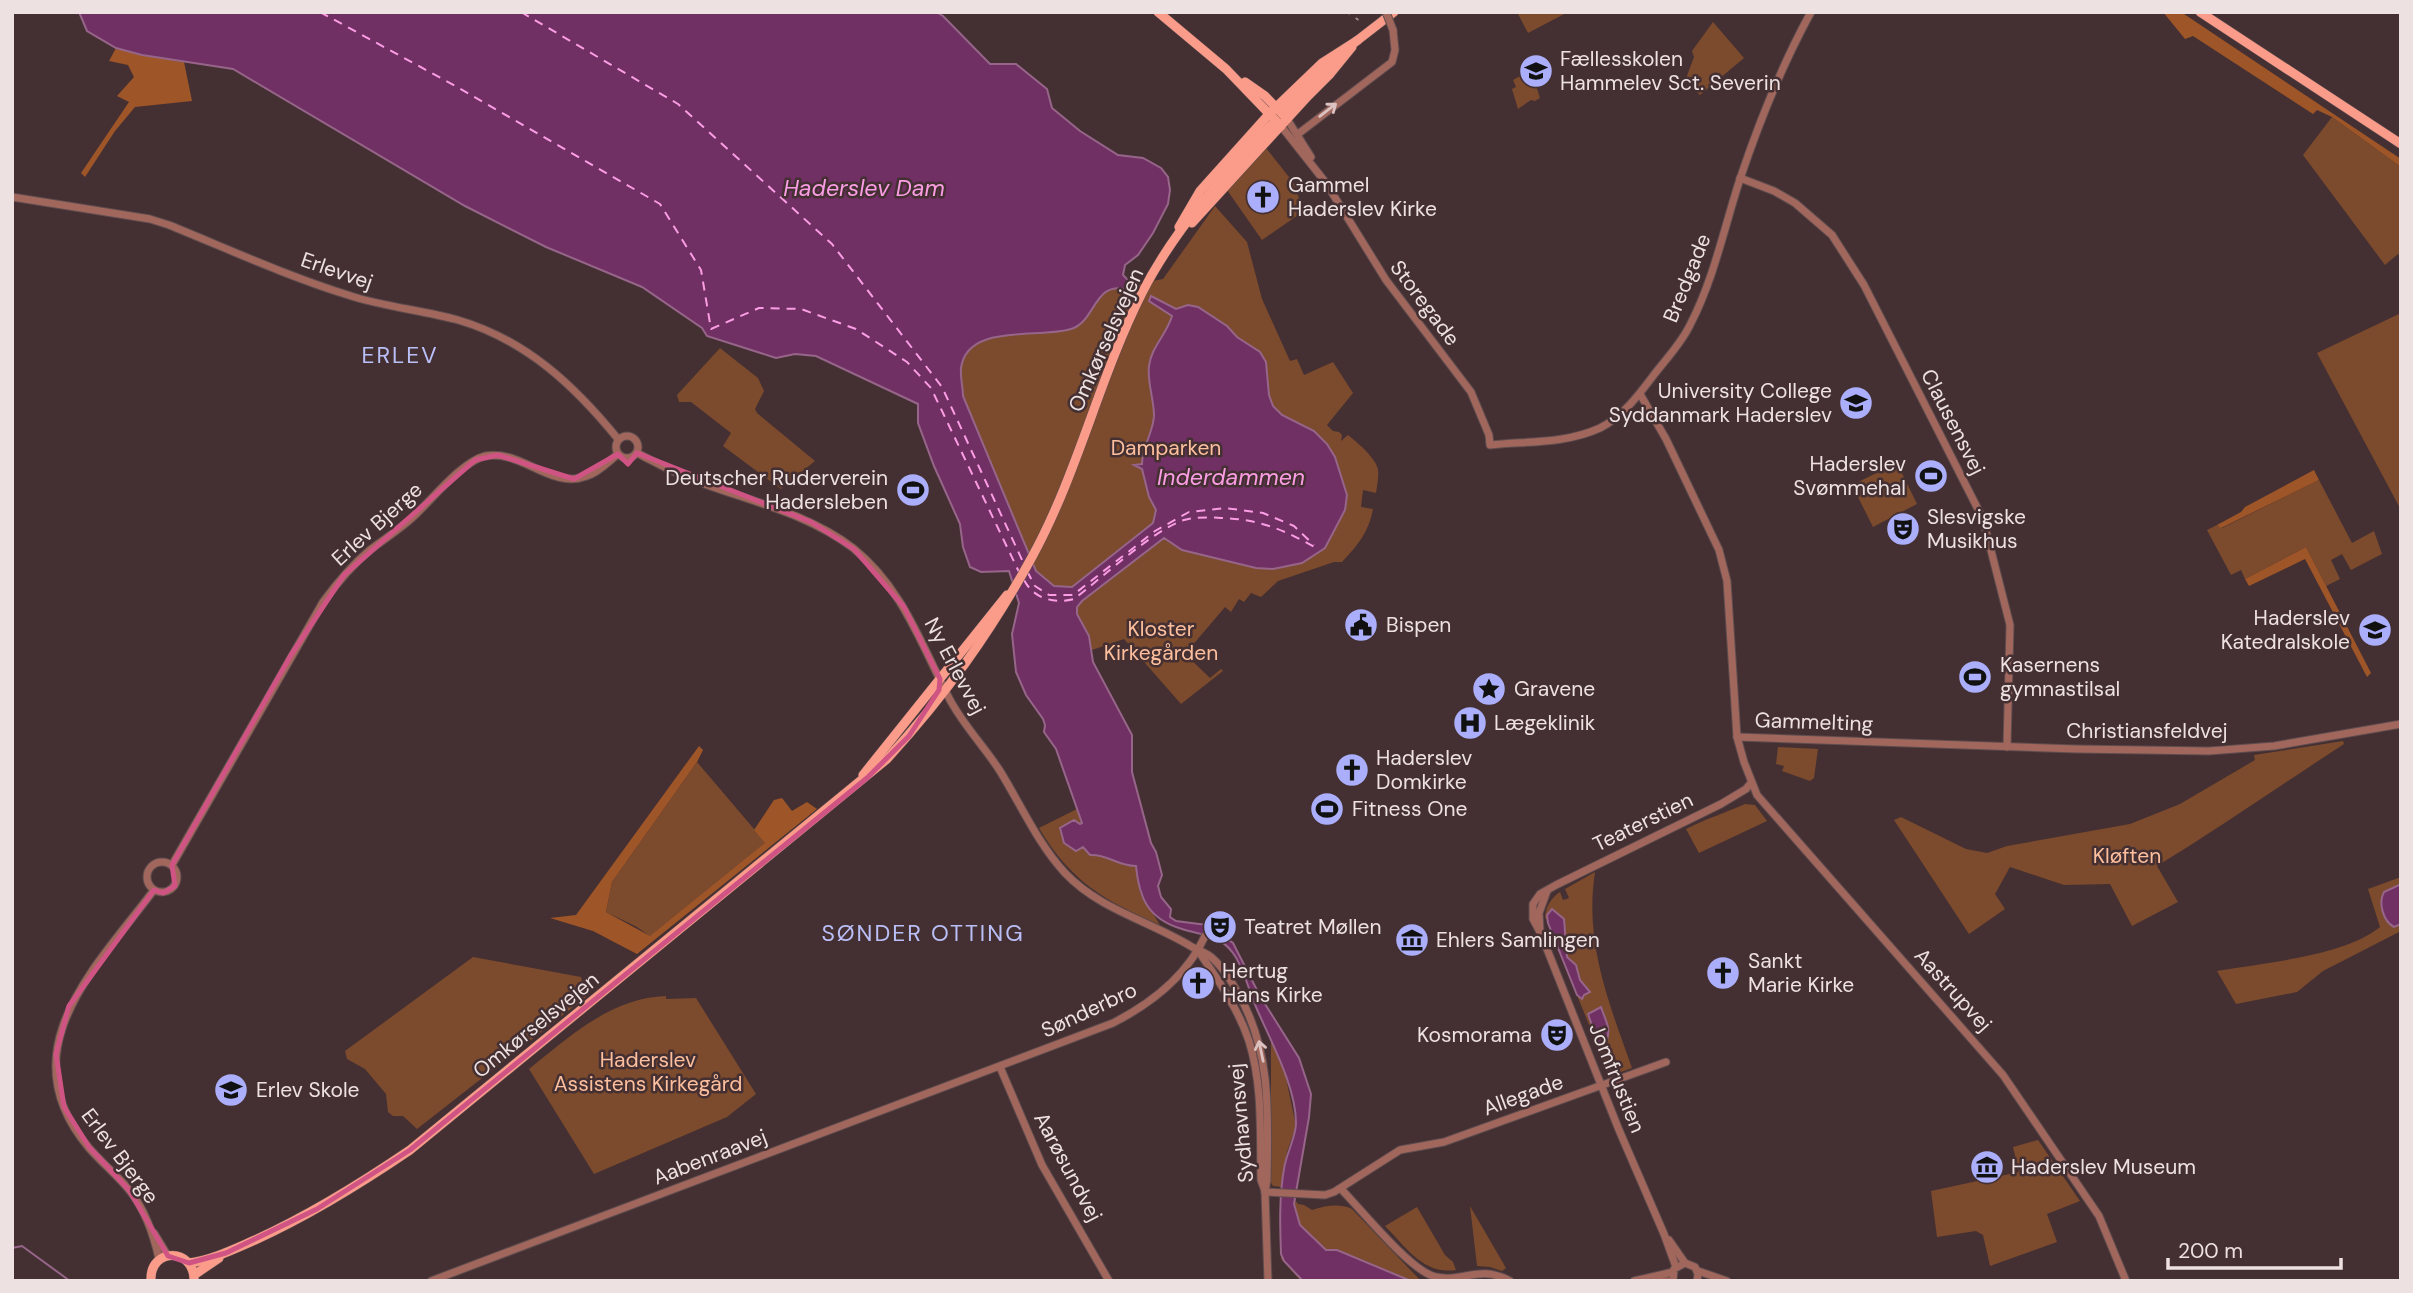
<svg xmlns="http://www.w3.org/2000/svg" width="2413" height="1293" viewBox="0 0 2413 1293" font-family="'DM Sans',sans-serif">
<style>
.green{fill:#7c4a2d}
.forest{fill:#9e5528}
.water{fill:#703063;stroke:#966589;stroke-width:2}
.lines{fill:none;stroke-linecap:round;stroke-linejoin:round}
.stream{stroke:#966589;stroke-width:2}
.ferry{stroke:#fb9de4;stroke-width:2;stroke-dasharray:9 7;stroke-linecap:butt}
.minor-casing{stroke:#5f4c4e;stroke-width:9}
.major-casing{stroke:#5f4c4e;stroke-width:10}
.minor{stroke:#a1675c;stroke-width:7}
.major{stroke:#fb9c8a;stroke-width:9}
.rail{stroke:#9b8a8c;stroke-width:2;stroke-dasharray:3.5 7;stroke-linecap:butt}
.minor-bridge-casing{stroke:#5f4c4e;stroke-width:9;stroke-linecap:butt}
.minor-bridge{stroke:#a1675c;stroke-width:7}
.oneway{stroke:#dbc2c0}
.marked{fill:none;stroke:#cf5484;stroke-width:5;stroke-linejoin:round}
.labels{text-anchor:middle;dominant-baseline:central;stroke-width:5;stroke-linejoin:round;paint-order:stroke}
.poi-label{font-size:21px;fill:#eee1e2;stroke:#443032;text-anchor:start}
.street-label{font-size:21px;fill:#eee1e2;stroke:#443032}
.park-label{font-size:21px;fill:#fdbf9d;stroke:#443032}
.water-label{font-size:23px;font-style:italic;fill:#fb9de4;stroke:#443032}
.neighbourhood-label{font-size:23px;letter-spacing:2px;fill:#babff8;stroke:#443032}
</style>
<rect width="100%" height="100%" fill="#443032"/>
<g class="green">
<path d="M 1517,12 L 1568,12 L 1528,33 Z"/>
<path d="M 1713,22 L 1744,58 L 1700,95 L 1685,81 L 1694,57 L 1692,51 Z"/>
<path d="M 1527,72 L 1534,79 L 1540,98 L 1535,101 L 1531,100 L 1518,109 L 1512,89 L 1516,87 L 1513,80 Z"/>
<path d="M 2332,117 L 2401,167 L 2401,257 L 2398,254 L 2385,265 L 2303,155 Z"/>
<path d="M 1266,148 L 1300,191 L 1297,193 L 1304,211 L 1262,240 L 1227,190 Z"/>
<path d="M 1215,206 L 1247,242 L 1262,299 L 1290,361 L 1297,359 L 1304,375 L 1333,362 L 1353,393 L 1327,425 L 1333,431 L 1339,432 L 1342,435 L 1341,441 L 1348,435 C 1357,442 1377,459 1378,470 C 1379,477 1377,486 1376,493 L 1363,490 L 1361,507 L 1373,509 C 1369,532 1357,546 1342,562 L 1334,562 L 1278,581 L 1261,597 L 1251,593 L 1244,602 L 1239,599 L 1231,612 L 1225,607 L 1185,654 L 1210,678 L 1221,669 L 1223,671 L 1181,704 L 1124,639 L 1092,650 C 1089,635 1077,621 1077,607 L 1036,571 L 963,396 C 963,387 960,377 961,368 C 967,323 1038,339 1070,329 C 1097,321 1093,280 1129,290 L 1133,285 L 1163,279 Z"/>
<path d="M 2401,313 L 2401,510 L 2317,353 Z"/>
<path d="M 720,348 L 758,378 L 764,391 L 755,409 L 757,413 L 815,461 L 781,489 L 723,446 L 731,433 L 691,402 L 679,402 L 677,395 Z"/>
<path d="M 1897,463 L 1917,504 L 1873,527 L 1852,485 Z"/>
<path d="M 2319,480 L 2352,543 L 2374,531 L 2382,554 L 2351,570 L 2342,554 L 2331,560 L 2340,579 L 2326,586 L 2306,547 L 2245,579 L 2241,570 L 2231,575 L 2207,530 L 2217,525 L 2222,528 Z"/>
<path d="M 2343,741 L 2344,744 C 2281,785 2221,827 2157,866 L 2178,902 L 2132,926 L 2110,884 L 2064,885 L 2010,867 L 1995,894 L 2005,909 L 1969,934 L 1894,820 L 1901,817 L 1966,849 L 1987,853 L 2007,846 L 2130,824 L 2180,804 L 2255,760 L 2254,755 Z"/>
<path d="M 1778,747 L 1818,749 L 1814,778 L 1810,781 L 1782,771 L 1784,766 L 1776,764 Z"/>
<path d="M 697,762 L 766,843 L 651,937 L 637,927 L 606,912 L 612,882 Z"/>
<path d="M 1745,804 L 1755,805 L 1767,821 L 1699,853 L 1686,829 C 1705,819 1725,813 1745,804 Z"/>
<path d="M 1077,809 L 1082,823 L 1061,828 L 1064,843 L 1076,851 L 1083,847 L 1090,855 C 1108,854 1117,866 1136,866 L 1140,893 L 1160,925 C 1105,901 1071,882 1039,828 Z"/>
<path d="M 1595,872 C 1584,943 1609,1003 1632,1068 L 1610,1076 L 1545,917 C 1546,906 1551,898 1560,892 L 1563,900 L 1569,898 L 1565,889 Z"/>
<path d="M 2401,877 L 2401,931 L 2323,971 L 2297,992 L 2236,1004 L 2217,971 C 2263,963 2345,956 2380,927 L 2368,889 Z"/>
<path d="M 473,957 L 581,977 L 586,997 L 417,1129 L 403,1116 L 393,1116 L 388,1112 L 386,1094 L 365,1069 L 347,1059 L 345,1051 Z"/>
<path d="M 666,996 L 666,999 L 696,998 L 756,1094 L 727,1117 L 594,1174 L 529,1069 C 570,1036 611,998 666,996 Z"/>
<path d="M 1271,1038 L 1285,1073 L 1296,1126 L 1287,1152 L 1282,1187 L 1273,1186 L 1271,1183 Z"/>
<path d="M 2038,1140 L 2080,1201 L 2047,1214 L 2057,1242 L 1990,1266 L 1983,1235 L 1976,1231 L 1937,1237 L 1931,1191 L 2019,1172 L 2013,1147 Z"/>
<path d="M 1294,1199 L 1298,1204 L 1304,1205 L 1312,1210 C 1325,1206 1339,1203 1352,1209 L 1421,1281 L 1301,1281 L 1281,1259 L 1280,1209 Z"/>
<path d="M 1470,1206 L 1506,1268 L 1502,1271 L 1490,1267 L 1477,1266 Z"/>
<path d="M 1417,1207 L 1445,1255 L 1453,1262 L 1456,1270 C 1423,1275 1406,1247 1385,1226 Z"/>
</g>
<g class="forest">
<path d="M 2163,12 L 2181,12 L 2401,159 L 2401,167 L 2332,117 L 2317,110 L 2313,114 L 2193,36 L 2185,39 Z"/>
<path d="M 116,48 L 142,55 L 184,62 L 192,101 L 135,107 L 115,131 L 85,177 L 81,173 L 129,102 L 117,96 L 134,77 L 128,65 L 109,61 Z"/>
<path d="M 2314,470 L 2319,480 L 2221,528 L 2217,525 L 2241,512 L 2245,507 Z"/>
<path d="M 2306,547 L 2371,673 L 2367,677 L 2305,559 L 2249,586 L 2245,579 Z"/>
<path d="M 699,746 L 703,750 L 697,762 L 612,882 L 606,912 L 650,936 L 765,843 L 754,830 L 774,800 L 782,798 L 792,811 L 807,802 L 817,809 L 637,954 L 593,931 L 550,918 L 576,915 Z"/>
</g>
<g class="water">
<path d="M 79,12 L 936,12 L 943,16 L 990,64 L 1016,64 L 1047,89 L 1052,108 L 1080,131 L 1118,155 L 1143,158 L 1161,168 L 1168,177 L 1170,190 L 1168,204 L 1153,233 L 1138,255 L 1125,265 L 1123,275 L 1133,285 L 1129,290 C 1093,279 1097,321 1071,329 C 1038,339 967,323 961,368 C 960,377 963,387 963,396 L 1036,571 L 1054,586 L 1072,587 L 1153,523 L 1156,510 L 1149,497 L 1142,469 L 1134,465 L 1142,464 C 1142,447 1153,433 1154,416 C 1154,399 1147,382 1149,366 C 1151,347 1167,334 1172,316 L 1149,301 L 1151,296 L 1176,309 L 1188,305 L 1198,307 L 1227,326 L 1237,337 L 1260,352 L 1266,362 L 1269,395 L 1273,406 L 1282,415 L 1314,431 L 1327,444 L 1335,457 L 1347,495 L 1345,510 L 1325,548 L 1302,563 L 1273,569 L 1256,568 L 1182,550 L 1164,538 L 1082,601 L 1077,607 L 1077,614 L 1089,636 L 1093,662 L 1132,735 L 1132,772 L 1151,843 L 1156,852 L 1162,875 L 1158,886 L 1161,897 L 1171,909 L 1170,917 L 1176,921 L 1207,925 L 1233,943 L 1260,996 L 1299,1058 L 1311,1094 L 1309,1117 L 1294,1204 L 1300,1225 L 1326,1250 L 1337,1250 L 1411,1281 L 1303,1281 L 1284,1261 L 1281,1254 C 1280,1226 1279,1197 1284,1169 C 1286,1154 1296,1137 1296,1123 C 1296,1086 1270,1040 1256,1007 C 1248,990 1245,969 1233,953 C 1218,933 1203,936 1182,929 C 1148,919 1139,898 1136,866 C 1117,866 1108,854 1090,855 L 1083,847 L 1076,851 L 1064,843 L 1060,828 L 1074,820 L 1080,824 L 1082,823 L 1056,749 L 1044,732 L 1045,725 L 1043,719 L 1026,695 L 1016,672 L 1012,634 L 1019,603 L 1009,571 L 981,572 L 970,567 L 963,547 L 960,524 L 934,466 L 918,423 L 918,404 L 816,356 L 795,354 L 776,358 L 707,336 L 702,328 L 642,287 L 546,247 L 465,206 L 233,69 L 142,55 L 116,48 L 87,31 Z"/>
<path d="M 2401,884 L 2401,924 L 2394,927 C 2383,921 2378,903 2384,892 Z"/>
<path d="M 1552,909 L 1564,919 L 1567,957 L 1576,965 L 1580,980 L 1590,992 L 1584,995 L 1582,999 L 1577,995 L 1548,923 L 1547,915 Z"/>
<path d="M 1601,1007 C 1605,1020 1612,1028 1606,1042 L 1599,1045 L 1588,1014 Z"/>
</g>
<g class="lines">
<path class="stream" d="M 12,1248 L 22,1246 L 70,1281"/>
<g class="ferry">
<path d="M 320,12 L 459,88 L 660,204 L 701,270 L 711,329 L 759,308 L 801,309 L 856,329 L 907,362 L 931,388 L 1019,572"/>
<path d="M 521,12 L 678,104 L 832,244 L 942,387 L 1023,562"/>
<path d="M 1027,571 L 1035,586 L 1049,595 L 1073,595 L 1155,531 L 1189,512 L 1225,508 L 1263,513 L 1294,526 L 1314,545"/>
<path d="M 1024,580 C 1034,599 1054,604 1074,599 C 1102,578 1153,530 1184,520 C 1195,517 1210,517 1221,518 C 1259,519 1285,530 1318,549"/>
</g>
<g class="minor-casing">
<g id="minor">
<path d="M 1287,119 L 1311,157"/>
<path d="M 1281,126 L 1326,183 L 1386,280 L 1471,392 L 1489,435 L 1490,445 C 1527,441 1565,444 1600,428 C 1622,417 1638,396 1653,376 C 1665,360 1681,344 1690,325 C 1714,279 1724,228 1740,179 C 1759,122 1782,65 1811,12"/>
<path d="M 1298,134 L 1392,62 L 1395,50 L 1393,30"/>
<path d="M 1740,178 L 1774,191 L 1795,203 L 1832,235 L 1864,285 L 1983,519 L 2010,625 L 2007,747"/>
<path d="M 12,197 L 150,219 L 169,225 C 228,249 287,276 348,295 C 384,307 422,310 458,320 C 526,340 574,385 618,439"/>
<path d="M 1640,394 L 1666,439 L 1719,550 L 1727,581 L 1737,737 L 1744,762 L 1757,795 L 2003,1075 L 2099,1216 L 2126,1281"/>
<circle cx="627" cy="447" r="11"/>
<path d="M 637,453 C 651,460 665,468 679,474 C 737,499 802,509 853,548 C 902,587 921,644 949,698 C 963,725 984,746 1000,771 C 1021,805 1038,844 1065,873 C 1100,910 1150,921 1192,947 C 1198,950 1206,953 1211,957 C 1222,966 1232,982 1239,995 C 1272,1053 1268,1116 1267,1180 L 1265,1192 L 1268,1281"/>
<path d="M 1737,737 L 2077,749 L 2209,751 L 2274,746 L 2401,724"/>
<circle cx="162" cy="877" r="15"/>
<path d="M 172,865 L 323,602 C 337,583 352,565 370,550 C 384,539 399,530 412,518 C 431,501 461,462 485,456 C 522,449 550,490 587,476 C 599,472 608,462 618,454"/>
<path d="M 154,890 C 95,968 7,1051 89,1148 C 102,1163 118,1176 130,1191 C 145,1210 154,1236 159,1259"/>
<path d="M 1540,930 L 1539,913 L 1547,891"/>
<path d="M 1199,952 C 1218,980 1238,1008 1249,1041 C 1263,1086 1260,1134 1261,1180 L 1265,1191"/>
<path d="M 1000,1067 L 1042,1165 L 1109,1281"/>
<path d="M 1341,1189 C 1361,1209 1411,1272 1436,1277 C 1463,1283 1479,1264 1510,1281"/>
<path d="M 1265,1192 L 1325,1195 L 1334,1192 L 1400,1150 L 1444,1142 L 1666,1062"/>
<path d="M 154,1233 L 168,1256"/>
<path d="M 1669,1240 L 1685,1263"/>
<path d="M 1676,1267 L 1664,1234 L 1619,1130 L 1541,934 L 1533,919 L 1533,904 L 1540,894 L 1556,885 L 1721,804 L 1746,789 L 1751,783"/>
<path d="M 1698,1271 L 1727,1281"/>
<path d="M 431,1281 L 1113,1023 C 1152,1003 1187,976 1205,936"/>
<path d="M 1634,1281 L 1673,1272"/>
<path d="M 1660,1281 L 1668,1281"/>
<path d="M 1673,1281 L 1674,1269 L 1685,1263 L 1695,1267 L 1698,1274 L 1697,1281"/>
</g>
</g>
<g class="major-casing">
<g id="major">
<path d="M 1158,12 L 1226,69 L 1281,126"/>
<path d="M 2200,12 L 2401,144"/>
<path d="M 1354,43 L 1394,12"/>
<path d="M 1245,82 L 1265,96 L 1287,119"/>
<path d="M 1286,109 L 1338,57"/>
<path d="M 1192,223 L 1308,96 L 1330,74 L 1352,47"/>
<path d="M 1179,227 L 1200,191 L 1270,113 L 1322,63 L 1358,40"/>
<path d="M 863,775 L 1007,595"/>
<path d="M 189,1263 C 212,1260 234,1249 255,1240 C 310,1215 360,1184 410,1150 L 887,759 C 946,694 989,635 1032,557 C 1078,473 1099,378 1142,293 C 1174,230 1222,177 1271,125"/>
<path d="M 194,1275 L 219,1258"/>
<path d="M 151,1281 C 149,1247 195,1247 194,1281"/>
</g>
</g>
<use href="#minor" class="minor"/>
<use href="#major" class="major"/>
<path class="rail" d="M 1347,12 L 1360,21"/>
<g class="minor-bridge-casing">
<path id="minor-bridge" d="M 1386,12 L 1393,30"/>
</g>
<use href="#minor-bridge" class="minor-bridge"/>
</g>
<defs><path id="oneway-shaft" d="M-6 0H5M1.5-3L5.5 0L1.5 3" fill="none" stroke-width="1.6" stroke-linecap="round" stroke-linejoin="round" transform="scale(1.75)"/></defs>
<g class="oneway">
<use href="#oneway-shaft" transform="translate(1328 110) rotate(-38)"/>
<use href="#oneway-shaft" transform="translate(1261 1051) rotate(-102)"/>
</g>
<path class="marked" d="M 637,453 L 811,522 L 854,549 L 904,607 L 940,679 L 939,690 L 909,736 L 867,778 L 410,1150 L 317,1209 L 226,1253 L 189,1263 L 168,1256 L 129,1190 L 89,1147 L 64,1107 L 56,1054 L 69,1006 L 154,890 L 163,893 L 175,886 L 172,865 L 291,655 L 344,575 L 475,460 L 498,455 L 574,479 L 618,454 L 628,464 Z"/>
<defs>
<g id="school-disc" transform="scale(1.75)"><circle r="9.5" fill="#abaffb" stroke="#443032"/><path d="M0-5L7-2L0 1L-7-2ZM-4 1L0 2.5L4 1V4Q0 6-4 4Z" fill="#111"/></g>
<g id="church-disc" transform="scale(1.75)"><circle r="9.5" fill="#abaffb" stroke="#443032"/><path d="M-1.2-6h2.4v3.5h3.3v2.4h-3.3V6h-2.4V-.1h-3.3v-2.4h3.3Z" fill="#111"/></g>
<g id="university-disc" transform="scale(1.75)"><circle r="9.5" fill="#abaffb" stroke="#443032"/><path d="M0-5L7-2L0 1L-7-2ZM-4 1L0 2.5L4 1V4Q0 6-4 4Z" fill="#111"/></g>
<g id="stadium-disc" transform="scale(1.75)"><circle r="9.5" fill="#abaffb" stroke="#443032"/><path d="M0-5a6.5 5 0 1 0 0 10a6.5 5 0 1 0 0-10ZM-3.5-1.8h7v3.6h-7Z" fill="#111"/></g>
<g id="theatre-disc" transform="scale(1.75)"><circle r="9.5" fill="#abaffb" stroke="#443032"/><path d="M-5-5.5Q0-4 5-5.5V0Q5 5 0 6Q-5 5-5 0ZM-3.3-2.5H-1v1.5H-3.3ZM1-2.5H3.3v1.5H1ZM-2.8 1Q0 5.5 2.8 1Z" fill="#111"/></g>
<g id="civic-disc" transform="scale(1.75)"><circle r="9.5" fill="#abaffb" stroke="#443032"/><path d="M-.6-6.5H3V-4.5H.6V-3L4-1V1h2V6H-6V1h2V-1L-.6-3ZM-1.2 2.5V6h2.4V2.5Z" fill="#111"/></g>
<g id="sight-disc" transform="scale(1.75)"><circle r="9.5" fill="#abaffb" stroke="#443032"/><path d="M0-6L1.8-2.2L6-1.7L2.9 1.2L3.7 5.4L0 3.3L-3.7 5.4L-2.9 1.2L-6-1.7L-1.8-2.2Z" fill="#111"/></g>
<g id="hospital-disc" transform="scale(1.75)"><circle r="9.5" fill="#abaffb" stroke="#443032"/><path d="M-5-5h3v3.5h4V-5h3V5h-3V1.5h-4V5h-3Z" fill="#111"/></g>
<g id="museum-disc" transform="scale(1.75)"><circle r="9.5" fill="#abaffb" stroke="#443032"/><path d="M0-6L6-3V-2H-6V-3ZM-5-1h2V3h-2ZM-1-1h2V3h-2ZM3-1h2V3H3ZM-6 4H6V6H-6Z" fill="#111"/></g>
</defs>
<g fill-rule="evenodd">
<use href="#school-disc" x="1536" y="71"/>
<use href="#church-disc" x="1263" y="197"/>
<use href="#university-disc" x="1856" y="403"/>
<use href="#stadium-disc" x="1931" y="476"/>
<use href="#stadium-disc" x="913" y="490"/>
<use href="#theatre-disc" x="1903" y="529"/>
<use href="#civic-disc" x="1361" y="625"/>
<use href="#school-disc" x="2375" y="630"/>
<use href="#stadium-disc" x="1975" y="677"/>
<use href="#sight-disc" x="1489" y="689"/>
<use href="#hospital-disc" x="1470" y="723"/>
<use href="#church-disc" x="1352" y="770"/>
<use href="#stadium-disc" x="1327" y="809"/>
<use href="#theatre-disc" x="1220" y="927"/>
<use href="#museum-disc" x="1412" y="940"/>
<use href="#church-disc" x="1723" y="973"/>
<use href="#church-disc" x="1198" y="983"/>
<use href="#theatre-disc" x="1557" y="1035"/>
<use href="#school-disc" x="231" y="1090"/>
<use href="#museum-disc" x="1987" y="1167"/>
</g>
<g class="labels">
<g class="poi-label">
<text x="1560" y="59">Fællesskolen<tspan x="1560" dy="24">Hammelev Sct. Severin</tspan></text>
<text x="1288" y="185">Gammel<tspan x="1288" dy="24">Haderslev Kirke</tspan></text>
<text x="1832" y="391" text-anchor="end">University College<tspan x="1832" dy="24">Syddanmark Haderslev</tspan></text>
<text x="1906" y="464" text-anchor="end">Haderslev<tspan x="1906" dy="24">Svømmehal</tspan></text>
<text x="888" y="478" text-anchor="end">Deutscher Ruderverein<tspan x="888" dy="24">Hadersleben</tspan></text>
<text x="1927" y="517">Slesvigske<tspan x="1927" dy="24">Musikhus</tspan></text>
<text x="2350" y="618" text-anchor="end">Haderslev<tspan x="2350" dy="24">Katedralskole</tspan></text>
<text x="1386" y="625">Bispen</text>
<text x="2000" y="665">Kasernens<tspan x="2000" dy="24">gymnastilsal</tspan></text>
<text x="1514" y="689">Gravene</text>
<text x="1494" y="723">Lægeklinik</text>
<text x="1376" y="758">Haderslev<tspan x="1376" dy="24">Domkirke</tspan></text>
<text x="1352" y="809">Fitness One</text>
<text x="1244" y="927">Teatret Møllen</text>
<text x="1436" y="940">Ehlers Samlingen</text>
<text x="1748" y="961">Sankt<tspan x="1748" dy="24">Marie Kirke</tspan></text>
<text x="1222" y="971">Hertug<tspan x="1222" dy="24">Hans Kirke</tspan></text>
<text x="1532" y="1035" text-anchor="end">Kosmorama</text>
<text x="256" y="1090">Erlev Skole</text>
<text x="2011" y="1167">Haderslev Museum</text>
</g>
<g class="street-label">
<text transform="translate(337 271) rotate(19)">Erlevvej</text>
<text transform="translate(1687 278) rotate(-68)">Bredgade</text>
<text transform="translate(1425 303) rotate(53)">Storegade</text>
<text transform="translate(1106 340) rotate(-66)">Omkørselsvejen</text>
<text transform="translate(1953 422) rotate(63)">Clausensvej</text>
<text transform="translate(377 524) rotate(-42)">Erlev Bjerge</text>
<text transform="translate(955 666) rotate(62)">Ny Erlevvej</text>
<text transform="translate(1814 722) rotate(2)">Gammelting</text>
<text x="2147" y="731">Christiansfeldvej</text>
<text transform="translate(1643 822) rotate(-26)">Teaterstien</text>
<text transform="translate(1953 990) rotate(48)">Aastrupvej</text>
<text transform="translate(1089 1010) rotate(-25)">Sønderbro</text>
<text transform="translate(536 1025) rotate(-39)">Omkørselsvejen</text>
<text transform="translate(1617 1078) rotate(68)">Jomfrustien</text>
<text transform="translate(1523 1095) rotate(-20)">Allegade</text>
<text transform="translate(1241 1123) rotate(-95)">Sydhavnsvej</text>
<text transform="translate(120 1156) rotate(53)">Erlev Bjerge</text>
<text transform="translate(710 1157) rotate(-21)">Aabenraavej</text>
<text transform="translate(1068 1167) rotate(62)">Aarøsundvej</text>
</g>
<g class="park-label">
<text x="1166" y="448">Damparken</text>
<text x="1161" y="629">Kloster<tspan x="1161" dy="24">Kirkegården</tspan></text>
<text x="2127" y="856">Kløften</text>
<text x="648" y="1060">Haderslev<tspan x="648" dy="24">Assistens Kirkegård</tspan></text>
</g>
<g class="water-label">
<text x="864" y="188">Haderslev Dam</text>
<text x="1231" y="477">Inderdammen</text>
</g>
<g class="neighbourhood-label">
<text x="400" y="355">ERLEV</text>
<text x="923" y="933">SØNDER OTTING</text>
</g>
</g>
<rect width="2413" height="1293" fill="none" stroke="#eee1e2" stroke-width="28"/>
<path d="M2168 1258v10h173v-10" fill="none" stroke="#eee1e2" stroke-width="3.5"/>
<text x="2178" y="1258" font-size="21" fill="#eee1e2" stroke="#443032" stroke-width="5" paint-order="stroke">200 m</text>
</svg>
